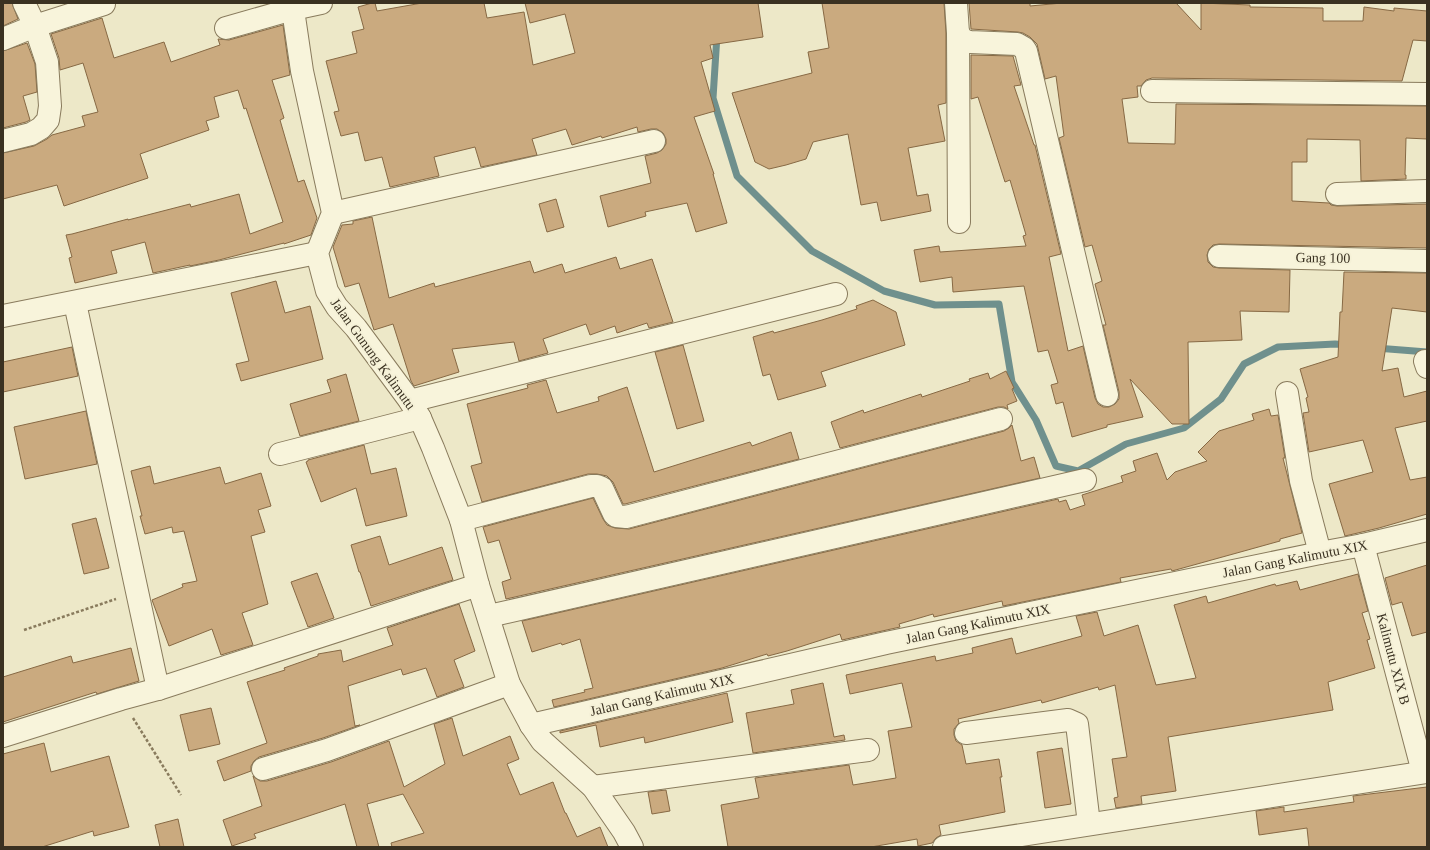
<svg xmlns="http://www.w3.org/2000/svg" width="1430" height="850" viewBox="0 0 1430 850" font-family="Georgia,serif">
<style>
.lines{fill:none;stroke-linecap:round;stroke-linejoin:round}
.stream{stroke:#6f908d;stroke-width:7}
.building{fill:#caaa7f;stroke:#876944}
.street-casing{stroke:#897b5d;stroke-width:24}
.path{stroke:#897b5d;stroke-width:2.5;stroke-dasharray:3 2;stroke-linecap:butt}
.street{stroke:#f8f4db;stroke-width:22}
.labels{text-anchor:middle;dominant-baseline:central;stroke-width:4;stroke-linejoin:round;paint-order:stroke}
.street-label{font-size:14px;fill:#3a3121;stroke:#f5f1d7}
</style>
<rect width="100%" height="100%" fill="#ede8c8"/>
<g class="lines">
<g class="stream">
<path d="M 717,35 L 713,98 L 737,176 L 812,251 L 884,291 L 935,305 L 999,304 L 1012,382 L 1036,420 L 1056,466 L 1078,471 L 1126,444 L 1184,428 L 1221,399 L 1244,364 L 1278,347 L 1335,344 L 1348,345"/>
<path d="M 1376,348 L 1427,352"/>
</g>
</g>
<g class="building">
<path d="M 3,3 L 12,3 L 18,19 L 3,26 Z"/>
<path d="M 372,3 L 375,3 L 377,11 L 422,3 L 484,3 L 487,18 L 524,12 L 533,65 L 575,53 L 565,14 L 530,23 L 525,3 L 758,3 L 763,37 L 710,45 L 713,58 L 701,62 L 715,111 L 694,117 L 714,174 L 713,174 L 727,223 L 696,232 L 687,203 L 645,212 L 646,216 L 608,227 L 600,196 L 651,183 L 645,156 L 657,153 L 662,150 L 666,144 L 666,139 L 663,133 L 657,129 L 651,129 L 638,132 L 637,127 L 602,138 L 601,136 L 572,145 L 566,129 L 532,139 L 537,155 L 481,167 L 475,147 L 434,157 L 439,176 L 390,187 L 382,157 L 365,161 L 358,132 L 341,136 L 334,112 L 339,111 L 326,61 L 357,53 L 352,32 L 364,29 L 358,7 Z"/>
<path d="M 822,3 L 944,3 L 946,33 L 946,103 L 938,105 L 945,141 L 908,148 L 917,196 L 928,194 L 931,211 L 881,221 L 877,202 L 861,205 L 848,134 L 813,142 L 806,159 L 786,165 L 769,169 L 755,162 L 732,93 L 812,73 L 808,52 L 829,48 Z"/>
<path d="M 969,3 L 1030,3 L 1030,6 L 1062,3 L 1176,3 L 1201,30 L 1201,3 L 1250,5 L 1250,7 L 1323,8 L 1323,21 L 1363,21 L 1364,7 L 1394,11 L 1394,8 L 1427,11 L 1427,41 L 1413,40 L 1402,81 L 1152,78 L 1146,80 L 1141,86 L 1137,86 L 1138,97 L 1122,99 L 1128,143 L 1175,144 L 1176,104 L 1427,106 L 1427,139 L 1406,138 L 1405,175 L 1406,175 L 1406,179 L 1361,181 L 1360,140 L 1307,139 L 1307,162 L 1292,162 L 1292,201 L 1329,203 L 1331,205 L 1337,206 L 1427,204 L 1427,248 L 1219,244 L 1213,245 L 1209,249 L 1207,255 L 1208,262 L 1213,267 L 1219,268 L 1290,270 L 1289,312 L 1240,311 L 1242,340 L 1188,342 L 1189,424 L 1172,424 L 1130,379 L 1143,417 L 1107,425 L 1107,427 L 1072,437 L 1063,402 L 1056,404 L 1051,385 L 1058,383 L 1048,350 L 1038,352 L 1024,286 L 953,292 L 952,277 L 920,282 L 914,250 L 939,246 L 940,252 L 1026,246 L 1023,236 L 1026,235 L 1010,180 L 1005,182 L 978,97 L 971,99 L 971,55 L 1013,56 L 1021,85 L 1014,86 L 1034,145 L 1035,145 L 1061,254 L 1049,257 L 1068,351 L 1083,346 L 1095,398 L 1098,404 L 1103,407 L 1109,407 L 1115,404 L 1119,399 L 1119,392 L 1103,325 L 1106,325 L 1095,284 L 1102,281 L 1092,245 L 1085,247 L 1059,138 L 1064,136 L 1056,76 L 1045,79 L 1037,44 L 1030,37 L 1023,33 L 1018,32 L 971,29 Z"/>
<path d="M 102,18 L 114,58 L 164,42 L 171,62 L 220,45 L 218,39 L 229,40 L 283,25 L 290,75 L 272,80 L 284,118 L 280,120 L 298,182 L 304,180 L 317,218 L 311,235 L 284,244 L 284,243 L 219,260 L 190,266 L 190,265 L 153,273 L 145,242 L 111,251 L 117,273 L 75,283 L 69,258 L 72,257 L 66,235 L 72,234 L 128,219 L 128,220 L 190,204 L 191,207 L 239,194 L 250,234 L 283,222 L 246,108 L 244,109 L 238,90 L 214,97 L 219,117 L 206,121 L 209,130 L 140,154 L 148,178 L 64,206 L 57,185 L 3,199 L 3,153 L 34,146 L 47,139 L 52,135 L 85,126 L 82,116 L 98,112 L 83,63 L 60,70 L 59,58 L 51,34 Z"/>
<path d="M 27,43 L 35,64 L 37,92 L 23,96 L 30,120 L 26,122 L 3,128 L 3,51 Z"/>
<path d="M 556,199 L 564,227 L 547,232 L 539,204 Z"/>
<path d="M 372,217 L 389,298 L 434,283 L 435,287 L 530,261 L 534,273 L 562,264 L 565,273 L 616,257 L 620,269 L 652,259 L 673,322 L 649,328 L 647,323 L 617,333 L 615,326 L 590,335 L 586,324 L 543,339 L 548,353 L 519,361 L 514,342 L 452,349 L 459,372 L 414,386 L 411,381 L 393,324 L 374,330 L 359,283 L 345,287 L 333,247 L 342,225 L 353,224 L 353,221 Z"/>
<path d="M 1344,272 L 1427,273 L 1427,312 L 1392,308 L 1382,371 L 1398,368 L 1404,397 L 1427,391 L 1427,421 L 1395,428 L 1410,480 L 1427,477 L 1427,514 L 1379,528 L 1345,536 L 1329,484 L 1373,472 L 1363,440 L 1309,452 L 1303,413 L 1309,412 L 1306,398 L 1308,397 L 1300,369 L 1338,357 L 1340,312 L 1342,312 Z"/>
<path d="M 276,281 L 285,313 L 310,306 L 323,359 L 241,381 L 236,364 L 249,361 L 231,293 Z"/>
<path d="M 873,300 L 896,312 L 905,345 L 821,372 L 826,386 L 778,400 L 770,374 L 763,376 L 753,337 L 773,331 L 774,333 L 822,320 L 857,309 L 856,306 Z"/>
<path d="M 683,345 L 704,421 L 677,429 L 655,352 Z"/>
<path d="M 72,347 L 78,376 L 3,392 L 3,362 Z"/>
<path d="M 1006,371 L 1014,388 L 1012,389 L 1017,401 L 1007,405 L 1008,409 L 1004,407 L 998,407 L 840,448 L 831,422 L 863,410 L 864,413 L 921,394 L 922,397 L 970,381 L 969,379 L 988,373 L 990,379 Z"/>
<path d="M 346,374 L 359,421 L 300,436 L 290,404 L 331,392 L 327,380 Z"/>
<path d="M 546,380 L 557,413 L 599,401 L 598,397 L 627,387 L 654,472 L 750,442 L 752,446 L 791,432 L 799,459 L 625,504 L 623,504 L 613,482 L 607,476 L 597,474 L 588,474 L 482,502 L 471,466 L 482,463 L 467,404 L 528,388 L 527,385 Z"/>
<path d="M 1269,409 L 1271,416 L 1278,415 L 1285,458 L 1283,458 L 1302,533 L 1280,539 L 1280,541 L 1172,571 L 1171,569 L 1120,578 L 1121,582 L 1003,606 L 1002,601 L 934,617 L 933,614 L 899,624 L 900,627 L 842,640 L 840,634 L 787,651 L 768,656 L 767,654 L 722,668 L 554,707 L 552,700 L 585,692 L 584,690 L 593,688 L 580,639 L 562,645 L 561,643 L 532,652 L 522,621 L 1058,499 L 1059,502 L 1066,500 L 1070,510 L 1085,505 L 1082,495 L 1123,482 L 1121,476 L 1136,471 L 1133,461 L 1157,453 L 1167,480 L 1175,472 L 1207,461 L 1198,452 L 1219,431 L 1254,420 L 1252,414 Z"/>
<path d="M 86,411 L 97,464 L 25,479 L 14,427 Z"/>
<path d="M 1012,425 L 1021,461 L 1034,457 L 1040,478 L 506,599 L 502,582 L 511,579 L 499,540 L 488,543 L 483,527 L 593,498 L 603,519 L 607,525 L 615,528 L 629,529 L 1004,431 L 1009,428 Z"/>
<path d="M 364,445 L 371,474 L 396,468 L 407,516 L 366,526 L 356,488 L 321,502 L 306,462 L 308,461 L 308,460 Z"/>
<path d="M 150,466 L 154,484 L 220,467 L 225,484 L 261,473 L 271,506 L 258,510 L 265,532 L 251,536 L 268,604 L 242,613 L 253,645 L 221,655 L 212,629 L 169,646 L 152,600 L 183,587 L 182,584 L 197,581 L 184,531 L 173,533 L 172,527 L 145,534 L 140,516 L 142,516 L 131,471 Z"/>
<path d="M 96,518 L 109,568 L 84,574 L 72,524 Z"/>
<path d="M 380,536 L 389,565 L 442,547 L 453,580 L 371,606 L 360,572 L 359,572 L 351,545 Z"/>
<path d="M 1427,565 L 1427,632 L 1412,636 L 1402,602 L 1392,605 L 1385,578 Z"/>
<path d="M 317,573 L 334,618 L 308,627 L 291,582 Z"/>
<path d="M 1358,574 L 1368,611 L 1362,613 L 1370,639 L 1367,640 L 1375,668 L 1328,682 L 1333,710 L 1168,737 L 1176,791 L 1141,796 L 1142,804 L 1116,808 L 1114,798 L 1118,797 L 1112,759 L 1127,757 L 1115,685 L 1099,690 L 1098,687 L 1042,703 L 1041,700 L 958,719 L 959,723 L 954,729 L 954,735 L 956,741 L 962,745 L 966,764 L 999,759 L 1002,777 L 1000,777 L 1005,812 L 939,825 L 941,835 L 936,838 L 932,843 L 918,846 L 917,839 L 871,847 L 728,847 L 721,805 L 759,798 L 755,778 L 849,765 L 853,785 L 896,778 L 888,731 L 912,727 L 902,683 L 850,694 L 846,675 L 935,656 L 936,661 L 973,653 L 972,648 L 1012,638 L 1016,654 L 1082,636 L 1076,616 L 1097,612 L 1104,636 L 1138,625 L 1156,685 L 1196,678 L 1174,605 L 1206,596 L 1208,603 L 1275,584 L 1276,586 L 1297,581 L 1300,590 Z"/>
<path d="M 459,604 L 475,651 L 454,660 L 464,687 L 437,697 L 426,668 L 403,675 L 401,669 L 348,686 L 355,726 L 360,725 L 323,738 L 259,757 L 254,761 L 251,766 L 251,771 L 224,781 L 217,761 L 267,743 L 247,682 L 285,670 L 284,668 L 318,656 L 318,654 L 341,650 L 343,662 L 393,645 L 387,628 Z"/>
<path d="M 131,648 L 139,681 L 97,694 L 96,692 L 3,722 L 3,677 L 71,656 L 73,663 Z"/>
<path d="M 823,683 L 834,737 L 844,735 L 845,740 L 753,753 L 746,713 L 794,704 L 791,690 Z"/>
<path d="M 727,693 L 733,722 L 645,743 L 644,737 L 600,747 L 596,725 L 560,733 L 560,731 Z"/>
<path d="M 211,708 L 220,744 L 189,751 L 180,715 Z"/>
<path d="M 452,718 L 463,756 L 510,736 L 519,759 L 507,764 L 520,795 L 553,782 L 565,813 L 566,813 L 577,837 L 600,827 L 608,847 L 392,847 L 391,843 L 424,833 L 403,794 L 367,804 L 379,847 L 357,847 L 345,804 L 254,834 L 256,838 L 232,846 L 223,820 L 262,806 L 253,776 L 260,781 L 267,781 L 331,762 L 389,741 L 404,787 L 445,764 L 434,724 Z"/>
<path d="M 44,743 L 51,772 L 109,756 L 129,827 L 94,836 L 93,831 L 42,847 L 3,847 L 3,754 Z"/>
<path d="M 1062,748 L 1071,804 L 1045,808 L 1037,752 Z"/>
<path d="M 1427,787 L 1427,847 L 1309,847 L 1307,828 L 1259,835 L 1256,811 L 1284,807 L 1284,812 L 1354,802 L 1353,796 Z"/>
<path d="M 666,790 L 670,811 L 652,814 L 648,792 Z"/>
<path d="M 178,819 L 184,847 L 160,847 L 155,825 Z"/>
</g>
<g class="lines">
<g class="street-casing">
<g id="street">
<path d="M 292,3 L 302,71 L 333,213 L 317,253 L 327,291 L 337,307 L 356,328 L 410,401 L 420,418 L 433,448 L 461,520 L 478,585 L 509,684 L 531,725 L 542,741 L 593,787 L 624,832 L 632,847"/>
<path d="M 956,3 L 958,33 L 959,222"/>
<path d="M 226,28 L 293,9 L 321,3"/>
<path d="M 958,33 L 963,40 L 970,42 L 1017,44 L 1024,48 L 1026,51 L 1107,395"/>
<path d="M 3,39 L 35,26 L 104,4"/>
<path d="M 1152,91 L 1427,94"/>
<path d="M 3,141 L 31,134 L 41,128 L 48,120 L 50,106 L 47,62 L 35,26 L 24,3"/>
<path d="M 1337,194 L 1427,191"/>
<path d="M 333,213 L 654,141"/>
<path d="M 1219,256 L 1427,261"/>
<path d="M 75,303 L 158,689"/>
<path d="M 3,316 L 317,253"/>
<path d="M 1425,361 L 1427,367"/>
<path d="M 1287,393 L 1301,481 L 1320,553"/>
<path d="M 410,401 L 836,294"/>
<path d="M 280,454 L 420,418"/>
<path d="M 461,520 L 591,486 L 597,486 L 602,488 L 614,514 L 616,516 L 626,517 L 1001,419"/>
<path d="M 1363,545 L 1423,772"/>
<path d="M 489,616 L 1085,480"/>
<path d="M 531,725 L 886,643 L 1320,553 L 1363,545 L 1427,530"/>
<path d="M 966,733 L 1068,720 L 1077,724 L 1089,824"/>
<path d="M 3,736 L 121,699 L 158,689 L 478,585"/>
<path d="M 263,769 L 327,750 L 509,684"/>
<path d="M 593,787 L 868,750"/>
<path d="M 944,847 L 1427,772"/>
</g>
</g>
<g class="path">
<path d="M 24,630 L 116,599"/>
<path d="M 133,718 L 181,795"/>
</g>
<use href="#street" class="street"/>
</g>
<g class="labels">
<g class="street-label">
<text transform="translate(1323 258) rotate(1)">Gang 100</text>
<text transform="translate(373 354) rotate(54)">Jalan Gunung Kalimutu</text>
<text transform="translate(1295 559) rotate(-11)">Jalan Gang Kalimutu XIX</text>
<text transform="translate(978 624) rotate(-12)">Jalan Gang Kalimutu XIX</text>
<text transform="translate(1393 659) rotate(75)">Kalimutu XIX B</text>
<text transform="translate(662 695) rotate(-13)">Jalan Gang Kalimutu XIX</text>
</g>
</g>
<rect width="1430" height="850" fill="none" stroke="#3a3121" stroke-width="8"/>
</svg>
